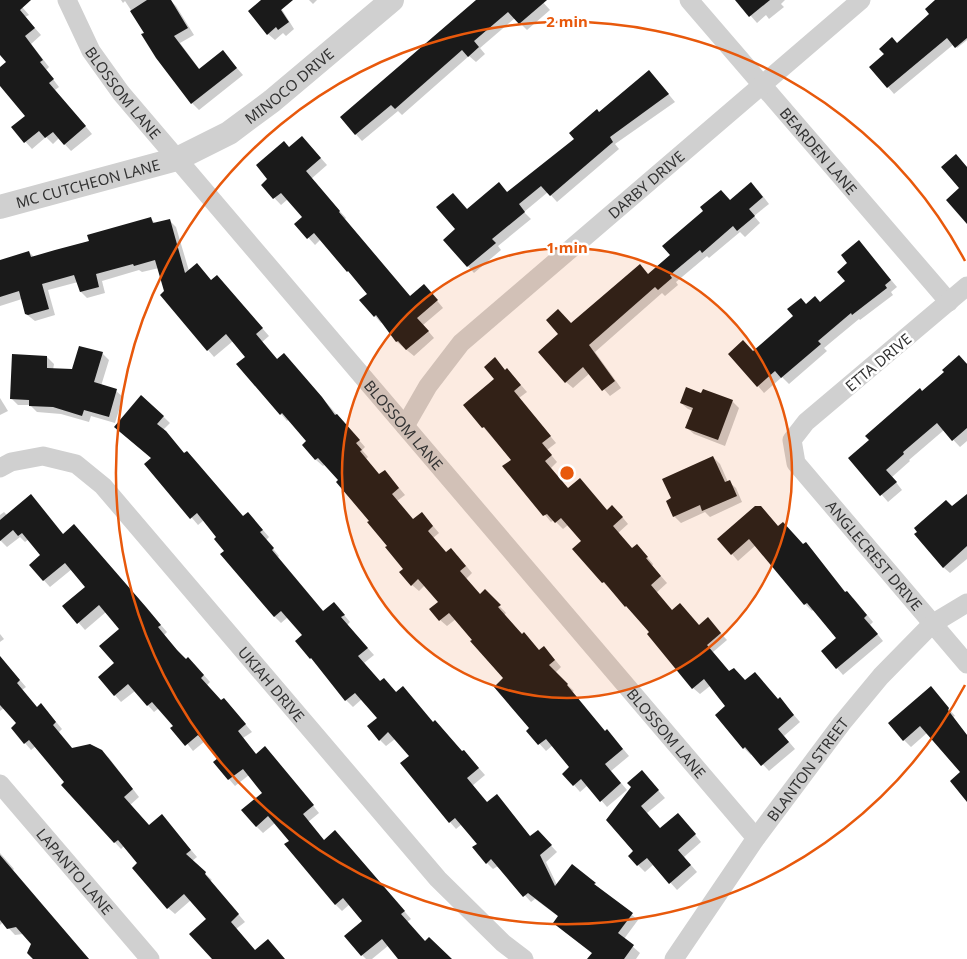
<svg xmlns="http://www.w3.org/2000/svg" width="967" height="959" viewBox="0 0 967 959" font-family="'Noto Sans',sans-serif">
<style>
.shadow{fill:#0003}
.building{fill:#1a1a1a}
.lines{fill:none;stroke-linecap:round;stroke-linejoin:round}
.minor{stroke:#d0d0d0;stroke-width:19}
.tertiary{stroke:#d0d0d0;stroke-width:24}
.ring{fill:none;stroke:#e8590c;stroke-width:2.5}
.labels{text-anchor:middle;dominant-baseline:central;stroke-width:5;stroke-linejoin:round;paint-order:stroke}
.street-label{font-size:15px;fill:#333;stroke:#fff}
.centre{fill:#e8590c;stroke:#fff;stroke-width:2.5}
.ring-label{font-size:15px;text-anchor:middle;font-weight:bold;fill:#e8590c;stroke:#fff;stroke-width:5;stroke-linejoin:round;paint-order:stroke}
</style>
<rect width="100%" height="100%" fill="#fff"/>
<g class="shadow">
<path d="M 0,0 L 16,0 L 29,15 L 25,17 L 41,35 L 31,44 L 49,67 L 46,70 L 59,87 L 55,90 L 92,134 L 71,151 L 59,138 L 53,144 L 46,137 L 32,149 L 13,128 L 26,116 L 0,72 L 0,69 L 8,62 L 0,53 Z"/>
<path d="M 121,0 L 170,0 L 176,6 L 194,35 L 180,43 L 200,70 L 223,52 L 243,75 L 199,110 L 192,103 L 125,1 L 123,3 Z"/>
<path d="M 263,0 L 276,0 L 294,29 L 286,36 L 283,33 L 275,40 L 268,34 Z"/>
<path d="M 309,0 L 317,0 L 313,4 Z"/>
<path d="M 478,0 L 541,0 L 550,10 L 527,30 L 515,18 L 480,48 L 485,54 L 476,62 L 469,56 L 402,115 L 398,111 L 362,141 L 341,118 Z"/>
<path d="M 737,0 L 785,0 L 781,4 L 784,7 L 769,19 L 766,15 L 757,23 Z"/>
<path d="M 943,0 L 967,0 L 967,40 L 957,48 L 954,44 L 894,94 L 888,87 L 898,44 L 931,15 Z"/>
<path d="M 656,79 L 675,102 L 615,144 L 619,149 L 557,202 L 548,192 L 524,212 L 531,219 L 498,246 L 501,250 L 474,273 L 445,240 L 457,229 L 468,210 L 508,193 L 576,139 L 599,113 Z"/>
<path d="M 309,145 L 327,165 L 311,179 L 346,218 L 345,219 L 411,297 L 430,292 L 443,308 L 423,325 L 434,338 L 414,356 L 397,342 L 383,322 L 381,323 L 375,316 L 369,294 L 321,239 L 315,245 L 296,224 L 304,218 L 288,199 L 281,205 L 262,185 L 269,179 L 290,149 Z"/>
<path d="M 758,190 L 769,204 L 754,216 L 760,223 L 745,237 L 740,232 L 709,258 L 707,256 L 676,282 L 678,285 L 665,296 L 662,293 L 595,352 L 621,388 L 610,396 L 590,373 L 573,388 L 566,382 L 571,325 L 648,275 L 730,201 Z"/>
<path d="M 151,219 L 156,224 L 169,220 L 176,227 L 189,271 L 212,281 L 223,283 L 269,336 L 262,342 L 278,360 L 291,362 L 365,447 L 362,450 L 368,457 L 366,459 L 380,476 L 391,478 L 405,495 L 397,501 L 413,521 L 428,520 L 439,533 L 433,538 L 446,553 L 458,556 L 472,573 L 466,579 L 480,595 L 485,591 L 506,613 L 504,615 L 522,635 L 540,652 L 551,655 L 561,667 L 555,673 L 574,691 L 572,692 L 605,732 L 613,737 L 629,756 L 611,771 L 627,790 L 607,807 L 588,785 L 580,792 L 574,785 L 571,768 L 553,745 L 546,751 L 528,731 L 531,729 L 505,679 L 456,619 L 447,626 L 440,620 L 440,602 L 425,585 L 419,591 L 412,585 L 405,569 L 340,480 L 326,464 L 323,466 L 316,460 L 304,445 L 308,442 L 289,419 L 287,421 L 281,414 L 247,357 L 233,341 L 214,357 L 208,350 L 165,292 L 159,268 L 142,272 L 139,270 L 102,281 L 105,293 L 87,298 L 81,292 L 78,282 L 48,290 L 55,315 L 35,321 L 26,314 L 22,299 L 0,306 L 0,261 L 29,252 L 34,257 L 90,241 Z"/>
<path d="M 865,249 L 897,287 L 891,292 L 893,295 L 860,320 L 859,319 L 824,348 L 827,351 L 789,384 L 782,377 L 764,393 L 758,386 L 753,352 L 807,305 L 821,304 L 847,282 Z"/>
<path d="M 102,353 L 109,360 L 101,386 L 116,391 L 123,397 L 115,423 L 91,416 L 89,422 L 61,414 L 37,412 L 30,405 L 18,405 L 11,398 L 47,357 L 54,364 L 53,370 L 73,371 Z"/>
<path d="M 967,363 L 967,441 L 960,447 L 944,430 L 909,460 L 910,461 L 892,477 L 902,490 L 888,502 L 850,458 L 922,393 Z"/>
<path d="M 506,371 L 514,377 L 527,392 L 519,398 L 556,443 L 547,450 L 557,462 L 551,468 L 568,489 L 608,511 L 619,513 L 628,524 L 618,533 L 632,549 L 643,552 L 653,564 L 652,566 L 667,583 L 656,593 L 672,611 L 699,626 L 714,626 L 727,640 L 713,652 L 730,672 L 786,706 L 800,722 L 784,736 L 795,749 L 769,771 L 752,753 L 751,755 L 744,748 L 727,706 L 710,686 L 700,694 L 693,688 L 633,612 L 603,582 L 583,541 L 568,525 L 563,529 L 554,520 L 551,522 L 504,466 L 512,460 L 464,405 Z"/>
<path d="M 702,394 L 732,401 L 739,408 L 725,446 L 694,434 L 687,428 L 693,411 L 688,409 L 681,403 Z"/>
<path d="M 142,396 L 170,423 L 163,430 L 185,454 L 187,452 L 194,459 L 243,517 L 248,513 L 269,537 L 266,540 L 279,556 L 278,557 L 324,612 L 340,610 L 350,622 L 347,625 L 374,655 L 364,663 L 381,682 L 384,679 L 397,693 L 433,723 L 462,753 L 470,758 L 485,775 L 472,786 L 488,804 L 531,837 L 544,838 L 557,852 L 546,862 L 557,885 L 572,866 L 638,920 L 624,939 L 640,953 L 636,959 L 596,959 L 593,954 L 561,929 L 559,917 L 535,899 L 531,902 L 498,866 L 493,869 L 487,863 L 478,844 L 462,824 L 456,829 L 450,822 L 411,756 L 395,739 L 386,746 L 380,740 L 378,719 L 362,699 L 353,707 L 346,700 L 318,664 L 311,658 L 304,636 L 288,617 L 281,623 L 274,616 L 226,551 L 218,537 L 204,520 L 198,525 L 146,464 L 152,459 Z"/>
<path d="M 0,398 L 8,411 L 0,415 Z"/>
<path d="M 713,457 L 720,464 L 728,482 L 729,482 L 736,488 L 742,502 L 710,517 L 705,512 L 681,523 L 674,516 L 672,499 Z"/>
<path d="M 967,496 L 967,559 L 950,573 L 943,567 L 919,532 Z"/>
<path d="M 4,512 L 7,515 L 64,535 L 152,615 L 167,632 L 164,635 L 184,658 L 195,665 L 210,682 L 207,685 L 221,702 L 230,706 L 252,732 L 243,738 L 257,755 L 272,755 L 319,813 L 308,822 L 324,841 L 342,838 L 411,919 L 407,922 L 425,943 L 451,959 L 400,959 L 389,945 L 372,959 L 366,959 L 362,955 L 346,936 L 363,921 L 350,904 L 342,911 L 335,904 L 290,841 L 275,823 L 263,833 L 256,826 L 264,793 L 249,775 L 235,786 L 214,762 L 220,758 L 205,741 L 193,751 L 159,708 L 154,712 L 135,691 L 121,702 L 99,677 L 116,663 L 121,629 L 106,612 L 85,630 L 64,606 L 87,587 L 72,569 L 50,587 L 30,565 L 42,555 L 29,539 L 25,542 L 20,537 L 7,547 L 0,540 L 0,515 Z"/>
<path d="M 778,528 L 803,546 L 812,550 L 846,593 L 854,599 L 873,622 L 870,625 L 883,641 L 843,675 L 837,668 L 838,638 L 814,609 L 812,611 L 805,604 L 756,545 L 738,561 L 719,539 Z"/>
<path d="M 0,634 L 4,639 L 0,642 Z"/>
<path d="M 0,657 L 26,687 L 22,690 L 37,708 L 47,711 L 62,729 L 59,732 L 73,749 L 101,751 L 109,758 L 139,797 L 130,805 L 149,826 L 168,823 L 197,857 L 192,861 L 212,880 L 210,881 L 245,922 L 236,929 L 255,952 L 284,959 L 213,959 L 208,919 L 191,900 L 175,914 L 168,908 L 139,864 L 124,846 L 121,849 L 83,808 L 66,782 L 36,746 L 31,750 L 25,743 L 18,724 L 4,708 L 0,711 Z"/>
<path d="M 937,695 L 955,716 L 953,717 L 967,735 L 967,800 L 962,772 L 928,732 L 911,747 L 904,740 Z"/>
<path d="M 648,779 L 665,798 L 647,813 L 660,829 L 684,821 L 701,842 L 684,857 L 697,872 L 677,890 L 654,864 L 645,872 L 638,865 L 630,856 L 634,852 L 607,820 Z"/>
<path d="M 0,853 L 14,869 L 13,870 L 89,959 L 34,959 L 32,944 L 23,934 L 15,935 L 3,922 L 0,925 Z"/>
</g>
<g class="building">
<path d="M 0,0 L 31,0 L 20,10 L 35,28 L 25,36 L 43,60 L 40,62 L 54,79 L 49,83 L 86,126 L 64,145 L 53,132 L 45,138 L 39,131 L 24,143 L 11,127 L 25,116 L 0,86 L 0,67 L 6,62 L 0,55 Z"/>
<path d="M 147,0 L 171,0 L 188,28 L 174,36 L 199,69 L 223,50 L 237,68 L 191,104 L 156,58 L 141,34 L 144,33 L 130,11 Z"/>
<path d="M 261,0 L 293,0 L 281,10 L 289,22 L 278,30 L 276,27 L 267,35 L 248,11 Z"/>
<path d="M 476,0 L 547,0 L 519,24 L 508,12 L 474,41 L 479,47 L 468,57 L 462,50 L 395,109 L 391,105 L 355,135 L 340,117 Z"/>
<path d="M 735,0 L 770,0 L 749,17 Z"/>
<path d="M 935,0 L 967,0 L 967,38 L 955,48 L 947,38 L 887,88 L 869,67 L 884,54 L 879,49 L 892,37 L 897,43 L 929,14 L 925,9 Z"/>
<path d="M 649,70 L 669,94 L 610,137 L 613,142 L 550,196 L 541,186 L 519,204 L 525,212 L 492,239 L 496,243 L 467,267 L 443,240 L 455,229 L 436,207 L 453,193 L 467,209 L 499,182 L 507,192 L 574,139 L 569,133 L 597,109 L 599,112 Z"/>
<path d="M 302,136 L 321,158 L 306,171 L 340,211 L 339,212 L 410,296 L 424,284 L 438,300 L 417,318 L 429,331 L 406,350 L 398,341 L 396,342 L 376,315 L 374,317 L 359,300 L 367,294 L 348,271 L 347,272 L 314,233 L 307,239 L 294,224 L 302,217 L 281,193 L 273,199 L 261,185 L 267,179 L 256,165 L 284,141 L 289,147 Z"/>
<path d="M 956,154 L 967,167 L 967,224 L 946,200 L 959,188 L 941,167 Z"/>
<path d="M 751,182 L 763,197 L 749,209 L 755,216 L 737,231 L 733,226 L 702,253 L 700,250 L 670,275 L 672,278 L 658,290 L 655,287 L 589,345 L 615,381 L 602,391 L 583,367 L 565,383 L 538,352 L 558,334 L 546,320 L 558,309 L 571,323 L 640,264 L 648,274 L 670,255 L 662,246 L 703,211 L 700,207 L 721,190 L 730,200 Z"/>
<path d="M 151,217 L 153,223 L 170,219 L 185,273 L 197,263 L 211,280 L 217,275 L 263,328 L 256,334 L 277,359 L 284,353 L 322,397 L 335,415 L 337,414 L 360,440 L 356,443 L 362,450 L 360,451 L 379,474 L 385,470 L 399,488 L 392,494 L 413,519 L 422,512 L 433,526 L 428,531 L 446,552 L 451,548 L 466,566 L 460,571 L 480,594 L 485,589 L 501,605 L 498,607 L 522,634 L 524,632 L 539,650 L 544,646 L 555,660 L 549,665 L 568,684 L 567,685 L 605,731 L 607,729 L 623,749 L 605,764 L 621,783 L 600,802 L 581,779 L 573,786 L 562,774 L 569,767 L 546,739 L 538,745 L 526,731 L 529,728 L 494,687 L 503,678 L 470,641 L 472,640 L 449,613 L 439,621 L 429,609 L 438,602 L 418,579 L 411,586 L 399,572 L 403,569 L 385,547 L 387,546 L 367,522 L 369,521 L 336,482 L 338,480 L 318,458 L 315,460 L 302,445 L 306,441 L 282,413 L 280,415 L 236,364 L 245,357 L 226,334 L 207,351 L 160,295 L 164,291 L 155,260 L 134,266 L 133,264 L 96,274 L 99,287 L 80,292 L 74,275 L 42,284 L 49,309 L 28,315 L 25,314 L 19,291 L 0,297 L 0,260 L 29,251 L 31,257 L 55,250 L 89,241 L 87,235 Z"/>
<path d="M 859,240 L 891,280 L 885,285 L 887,288 L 852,315 L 851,313 L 818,341 L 821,344 L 781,378 L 775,371 L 757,387 L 728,354 L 743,340 L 753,351 L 793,316 L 787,309 L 801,298 L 806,304 L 815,296 L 820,302 L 845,281 L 837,272 L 847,263 L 841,255 Z"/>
<path d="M 79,346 L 103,352 L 94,382 L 117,389 L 109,417 L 84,410 L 82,416 L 53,407 L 29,406 L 29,400 L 10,399 L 12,354 L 47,356 L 47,368 L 72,369 Z"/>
<path d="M 959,355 L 967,364 L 967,428 L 952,441 L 937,423 L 903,452 L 904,454 L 886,470 L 897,482 L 880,496 L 848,458 L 869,440 L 865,436 L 920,388 L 922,391 L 944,372 L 942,370 Z"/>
<path d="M 495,357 L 505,370 L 507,368 L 521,385 L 514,391 L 551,436 L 542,443 L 552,455 L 545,461 L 568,488 L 580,478 L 607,510 L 612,505 L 623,517 L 613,526 L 632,548 L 637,544 L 648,557 L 646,558 L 661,576 L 651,585 L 672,610 L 680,603 L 699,625 L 708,617 L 721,633 L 707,645 L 729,671 L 734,668 L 745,680 L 755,672 L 778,699 L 780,697 L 794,715 L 778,729 L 789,742 L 761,766 L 745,747 L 743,749 L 715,715 L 725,706 L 704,679 L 692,689 L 647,634 L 649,632 L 626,606 L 625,607 L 604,582 L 602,583 L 572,549 L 581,541 L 561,518 L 555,523 L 547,514 L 543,516 L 502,466 L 511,460 L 484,427 L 482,428 L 463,405 L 494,379 L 484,367 Z"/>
<path d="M 686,387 L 701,393 L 703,389 L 733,400 L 718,440 L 685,428 L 693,408 L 680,403 Z"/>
<path d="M 141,395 L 164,416 L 157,424 L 166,431 L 184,453 L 187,451 L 243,516 L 248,512 L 263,530 L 260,532 L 274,548 L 272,550 L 323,611 L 334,602 L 345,615 L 341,617 L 368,648 L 358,656 L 380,681 L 384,678 L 396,692 L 403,686 L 433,722 L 435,720 L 462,751 L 464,750 L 479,768 L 467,778 L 487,802 L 497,794 L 530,836 L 538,830 L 552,845 L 540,855 L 555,886 L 572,864 L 596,883 L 594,884 L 633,913 L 618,933 L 634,945 L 624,959 L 587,959 L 592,953 L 553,923 L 558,916 L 528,893 L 523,897 L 491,859 L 486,864 L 472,847 L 477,844 L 455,818 L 449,823 L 400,763 L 409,756 L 388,732 L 379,741 L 367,726 L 377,718 L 355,693 L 345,701 L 311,658 L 310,659 L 295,641 L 302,635 L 281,611 L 274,617 L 220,554 L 224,551 L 214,539 L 216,537 L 197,513 L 190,519 L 144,464 L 151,458 L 114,427 Z"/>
<path d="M 713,456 L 725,482 L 730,480 L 737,496 L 702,511 L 700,505 L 673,517 L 666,501 L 671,498 L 662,479 Z"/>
<path d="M 31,494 L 63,534 L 74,524 L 146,607 L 161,625 L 158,627 L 177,650 L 186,659 L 188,657 L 204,675 L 201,678 L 221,700 L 224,698 L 246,724 L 238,731 L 256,754 L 265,746 L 314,805 L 303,814 L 324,840 L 335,830 L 405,911 L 401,914 L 425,941 L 429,937 L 452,959 L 398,959 L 382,939 L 361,956 L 344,936 L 362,921 L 343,898 L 335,905 L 284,844 L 289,841 L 268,816 L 256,827 L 241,810 L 262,793 L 243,769 L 228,780 L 213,762 L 218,758 L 198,735 L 185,746 L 170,728 L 173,726 L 152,702 L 147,706 L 128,684 L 114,696 L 98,677 L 114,663 L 99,646 L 119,629 L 99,605 L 77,624 L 62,606 L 85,587 L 65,563 L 43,581 L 29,565 L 40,555 L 22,533 L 18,536 L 13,530 L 0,541 L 0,520 Z"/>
<path d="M 967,494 L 967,546 L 943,568 L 914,534 L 917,532 L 914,528 L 946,500 L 952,506 Z"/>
<path d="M 755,506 L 761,506 L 778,526 L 783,522 L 803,544 L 806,542 L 845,592 L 847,591 L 867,615 L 864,618 L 878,634 L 836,669 L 821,651 L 836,638 L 807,603 L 804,605 L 749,539 L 731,555 L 717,539 Z"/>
<path d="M 0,656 L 20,680 L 17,683 L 37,707 L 41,703 L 56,722 L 53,725 L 72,748 L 90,744 L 102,750 L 133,789 L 124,797 L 149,825 L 162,814 L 191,850 L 186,854 L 206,872 L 205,874 L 239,914 L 231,922 L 255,950 L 268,939 L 285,959 L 212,959 L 189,934 L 206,919 L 184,894 L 167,909 L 132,868 L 137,863 L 118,840 L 114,843 L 61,785 L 64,782 L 29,740 L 24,744 L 11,728 L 16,723 L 0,705 Z"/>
<path d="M 931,686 L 949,708 L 948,710 L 967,735 L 967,802 L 950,781 L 960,772 L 920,726 L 903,741 L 888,723 Z"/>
<path d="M 642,770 L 659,790 L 641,806 L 660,828 L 678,813 L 696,834 L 678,850 L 691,865 L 669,884 L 647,858 L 637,866 L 628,856 L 633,851 L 606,820 L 631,787 L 627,783 Z"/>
<path d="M 0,855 L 47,910 L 89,959 L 33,959 L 27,953 L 31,944 L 16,927 L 7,929 L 0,920 Z"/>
</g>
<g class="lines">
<g class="minor">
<path id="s1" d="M 67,0 L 91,51 L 121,93 L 756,838"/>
<path id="s2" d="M 689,0 L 949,302"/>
<path id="s3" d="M 967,286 L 806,422 L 792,440 L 796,463 L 967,664"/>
<path id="s4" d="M 405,426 L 428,386 L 461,343 L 861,0"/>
<path id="s5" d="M 0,468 L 11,462 L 43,456 L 76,464 L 103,486 L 438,879 L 503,943 L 524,959"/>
<path id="s6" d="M 0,784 L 150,959"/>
<path id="s7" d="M 674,959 L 756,838 L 842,723 L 881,676 L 932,624 L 967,603"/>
</g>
<path class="tertiary" id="s8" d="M 0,207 L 177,159 L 229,133 L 272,101 L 392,0"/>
</g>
<circle cx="567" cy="473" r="225" fill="#e8590c" fill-opacity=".12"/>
<g class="ring">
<circle cx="567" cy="473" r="225"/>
<path d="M965 685A451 451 0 1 1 965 261"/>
</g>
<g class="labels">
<g class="street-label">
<text stroke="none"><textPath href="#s8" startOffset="318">MINOCO DRIVE</textPath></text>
<text stroke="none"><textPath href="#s1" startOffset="109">BLOSSOM LANE</textPath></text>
<text stroke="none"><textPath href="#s2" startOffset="199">BEARDEN LANE</textPath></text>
<text stroke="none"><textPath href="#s8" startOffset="91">MC CUTCHEON LANE</textPath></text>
<text stroke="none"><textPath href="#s4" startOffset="344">DARBY DRIVE</textPath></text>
<text transform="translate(878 362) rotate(-40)">ETTA DRIVE</text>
<text stroke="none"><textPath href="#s1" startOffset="544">BLOSSOM LANE</textPath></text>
<text stroke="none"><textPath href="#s3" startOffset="378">ANGLECREST DRIVE</textPath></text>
<text stroke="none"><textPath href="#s5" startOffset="374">UKIAH DRIVE</textPath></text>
<text stroke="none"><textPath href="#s1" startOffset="949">BLOSSOM LANE</textPath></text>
<text stroke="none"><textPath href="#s7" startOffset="232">BLANTON STREET</textPath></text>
<text stroke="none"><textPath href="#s6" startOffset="115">LAPANTO LANE</textPath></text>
</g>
</g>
<circle cx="567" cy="473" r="8" class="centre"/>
<g class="ring-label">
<text x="567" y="27">2 min</text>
<text x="567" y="253">1 min</text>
</g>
</svg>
